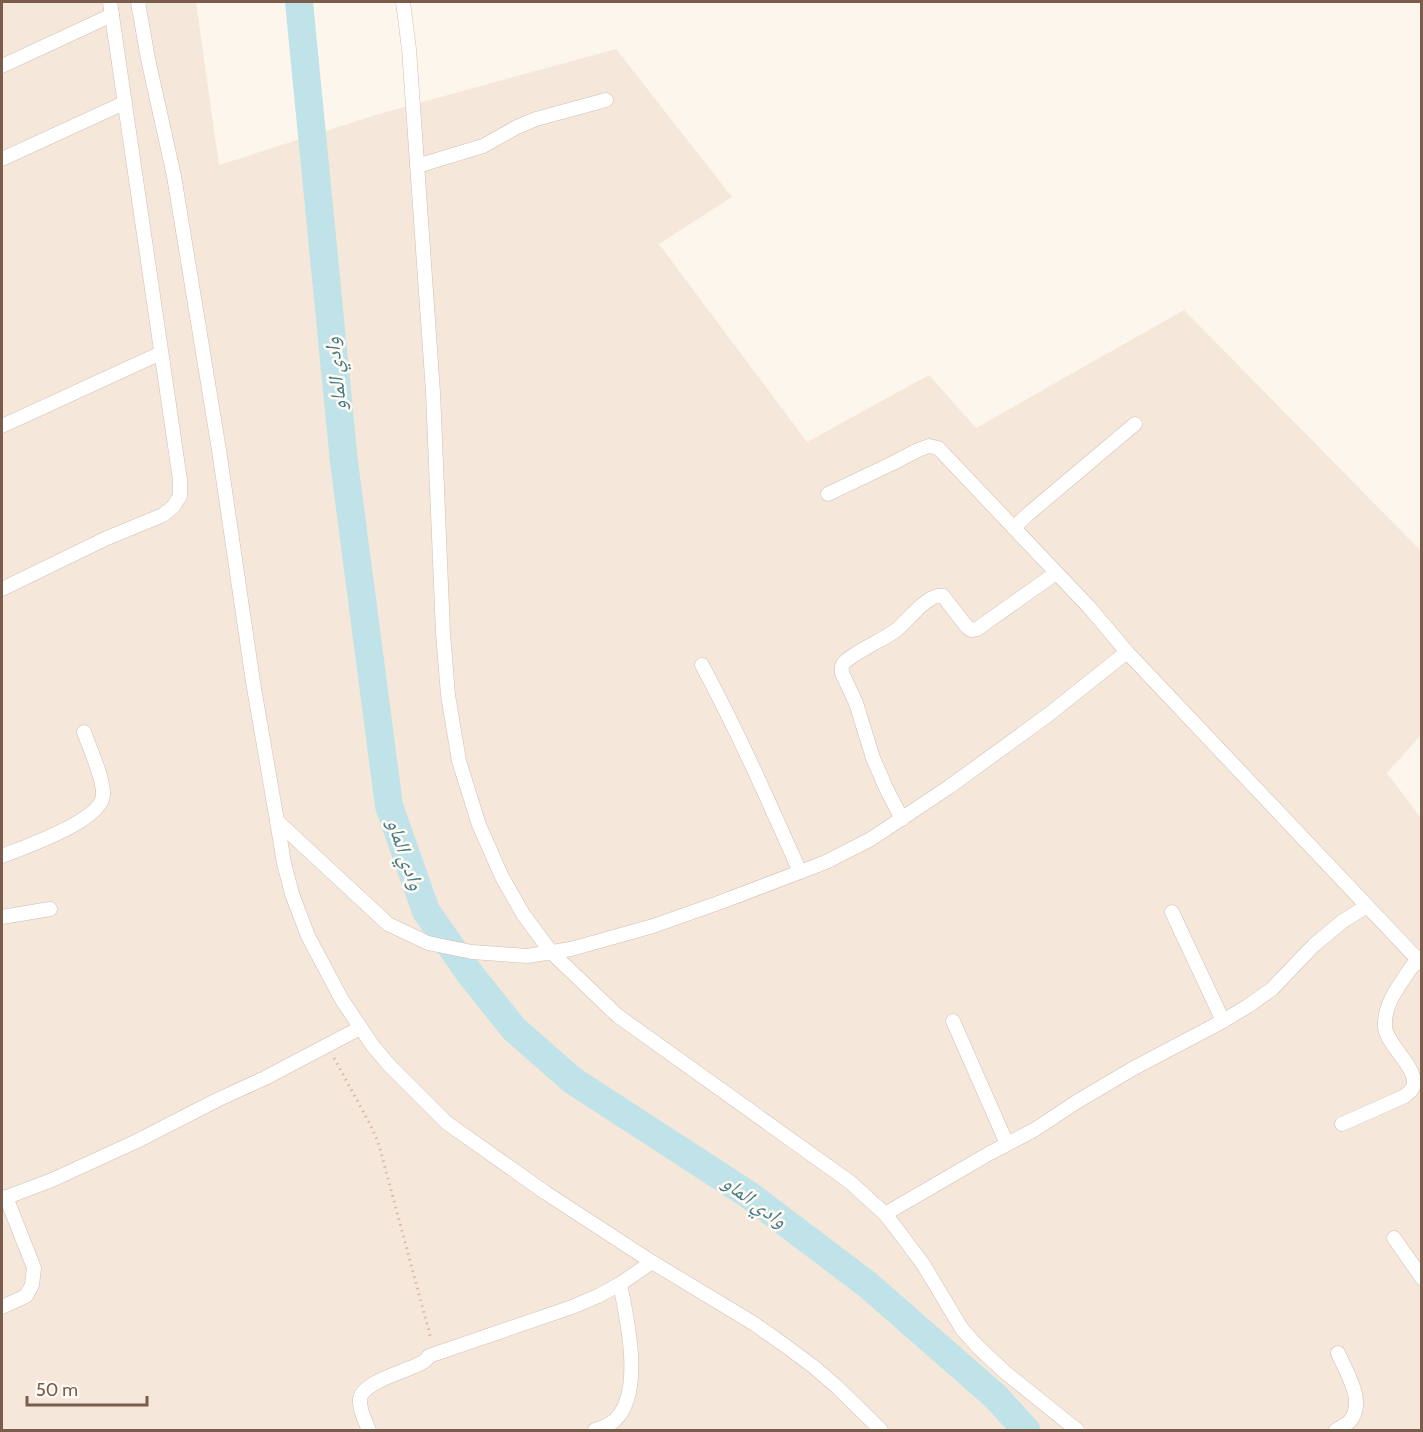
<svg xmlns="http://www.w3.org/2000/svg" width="1423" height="1432" viewBox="0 0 1423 1432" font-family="Cabin,'Noto Naskh Arabic',sans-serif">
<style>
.residential{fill:#f5e8da}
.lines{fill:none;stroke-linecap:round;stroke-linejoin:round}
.river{stroke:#bfe3e8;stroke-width:28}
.street-casing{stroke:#d1beb0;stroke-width:15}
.path{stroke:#d9b8a5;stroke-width:3;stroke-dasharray:1.5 4.5;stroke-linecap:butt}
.street{stroke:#fff;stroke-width:14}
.labels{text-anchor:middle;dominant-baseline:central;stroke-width:5;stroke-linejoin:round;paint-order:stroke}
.water-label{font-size:21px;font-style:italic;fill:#437c86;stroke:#fffaf3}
</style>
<rect width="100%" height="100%" fill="#fdf6ec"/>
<path class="residential" d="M 2,2 L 196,2 L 219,165 L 382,113 L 616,49 L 732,197 L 659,244 L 807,442 L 929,375 L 976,428 L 1184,310 L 1421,551 L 1421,735 L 1387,773 L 1421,818 L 1421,1430 L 2,1430 Z"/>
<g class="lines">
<path class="river" d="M 299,2 L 344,462 L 389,806 L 426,911 L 470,974 L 514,1029 L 572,1080 L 749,1195 L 868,1285 L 996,1397 L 1026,1430"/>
<g class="street-casing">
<g id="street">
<path d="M 138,2 L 148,59 L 174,176 L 219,450 L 253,682 L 277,821 L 284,863 L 292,894 L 308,936 L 342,1000 L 373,1046 L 389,1065 L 447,1123 L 546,1193 L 652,1262 L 753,1323 L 783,1344 L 814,1367 L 836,1386 L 881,1430"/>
<path d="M 403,2 L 409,49 L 433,392 L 443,633 L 448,695 L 459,761 L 479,825 L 502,877 L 523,914 L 551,952 L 618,1016 L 850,1182 L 885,1214 L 899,1232 L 923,1264 L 962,1329 L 979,1348 L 1006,1373 L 1077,1430"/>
<path d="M 2,66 L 112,15"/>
<path d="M 2,159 L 124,103"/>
<path d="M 417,166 L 483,146 L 517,127 L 536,119 L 606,100"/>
<path d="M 2,426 L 161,353"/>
<path d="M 828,494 L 893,463 L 918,450 L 929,446 L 938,448 L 943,453 L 1014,528"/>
<path d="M 2,589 L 107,538 L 163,515 L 173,507 L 180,496 L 180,480 L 110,2"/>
<path d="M 1127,652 L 1422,964"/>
<path d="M 702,665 C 738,732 769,802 800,872"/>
<path d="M 902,819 L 886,788 L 873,758 L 856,703 L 842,673 C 842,669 841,667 843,664 C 849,655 884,639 895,631 C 907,622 927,593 943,596 L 967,627 L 971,630 L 977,629 L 1056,573"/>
<path d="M 277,821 L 388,924 L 428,943 L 472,952 L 527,956 L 571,949 L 653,926 L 721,902 L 826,862 L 871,839 L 949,787 L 1048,715 L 1127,652 L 1089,607 L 1014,528 L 1027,515 L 1135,424"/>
<path d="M 2,856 C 24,847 102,821 103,795 C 104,779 90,749 84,732"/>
<path d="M 1172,912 L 1223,1021"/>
<path d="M 2,917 L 50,909"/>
<path d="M 953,1021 L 1007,1144"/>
<path d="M 1342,1124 L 1405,1096 C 1407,1094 1410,1092 1412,1089 C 1423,1072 1386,1045 1385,1027 C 1383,1002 1405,978 1417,959"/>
<path d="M 2,1199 L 52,1180 L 137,1141 L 217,1100 L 265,1078 L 360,1028"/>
<path d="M 885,1214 L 990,1153 L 1034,1130 L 1078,1101 L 1134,1068 L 1223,1021 L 1248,1006 L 1272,989 L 1314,945 L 1343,921 L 1367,906"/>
<path d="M 1394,1238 L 1422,1278"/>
<path d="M 2,1307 L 26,1296 L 32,1285 L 34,1268 L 6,1197"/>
<path d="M 369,1430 C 365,1421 359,1409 360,1399 C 362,1384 396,1374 410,1368 C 417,1365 425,1363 429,1356 L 572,1307 L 598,1296 L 620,1284 L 652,1262"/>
<path d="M 595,1430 C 602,1428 610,1425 615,1420 C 644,1393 627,1318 620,1284"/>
<path d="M 1336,1430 C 1340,1428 1345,1425 1349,1422 C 1367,1403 1346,1372 1338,1353"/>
</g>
</g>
<path class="path" d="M 334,1058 L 371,1126 L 379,1145 L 431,1339"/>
<use href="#street" class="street"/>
</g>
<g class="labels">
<g class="water-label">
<text transform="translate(335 374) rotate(-96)">وادي الماو</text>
<text transform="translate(406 854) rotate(71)">وادي الماو</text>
<text transform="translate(755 1201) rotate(36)">وادي الماو</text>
</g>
</g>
<rect width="1423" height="1432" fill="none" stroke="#7a5c4d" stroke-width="6"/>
<path d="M27 1396v9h120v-9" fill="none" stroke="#7a5c4d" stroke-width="3"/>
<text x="36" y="1396" font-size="18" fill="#7a5c4d" stroke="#fffaf3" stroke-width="4.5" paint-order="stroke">50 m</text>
</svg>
